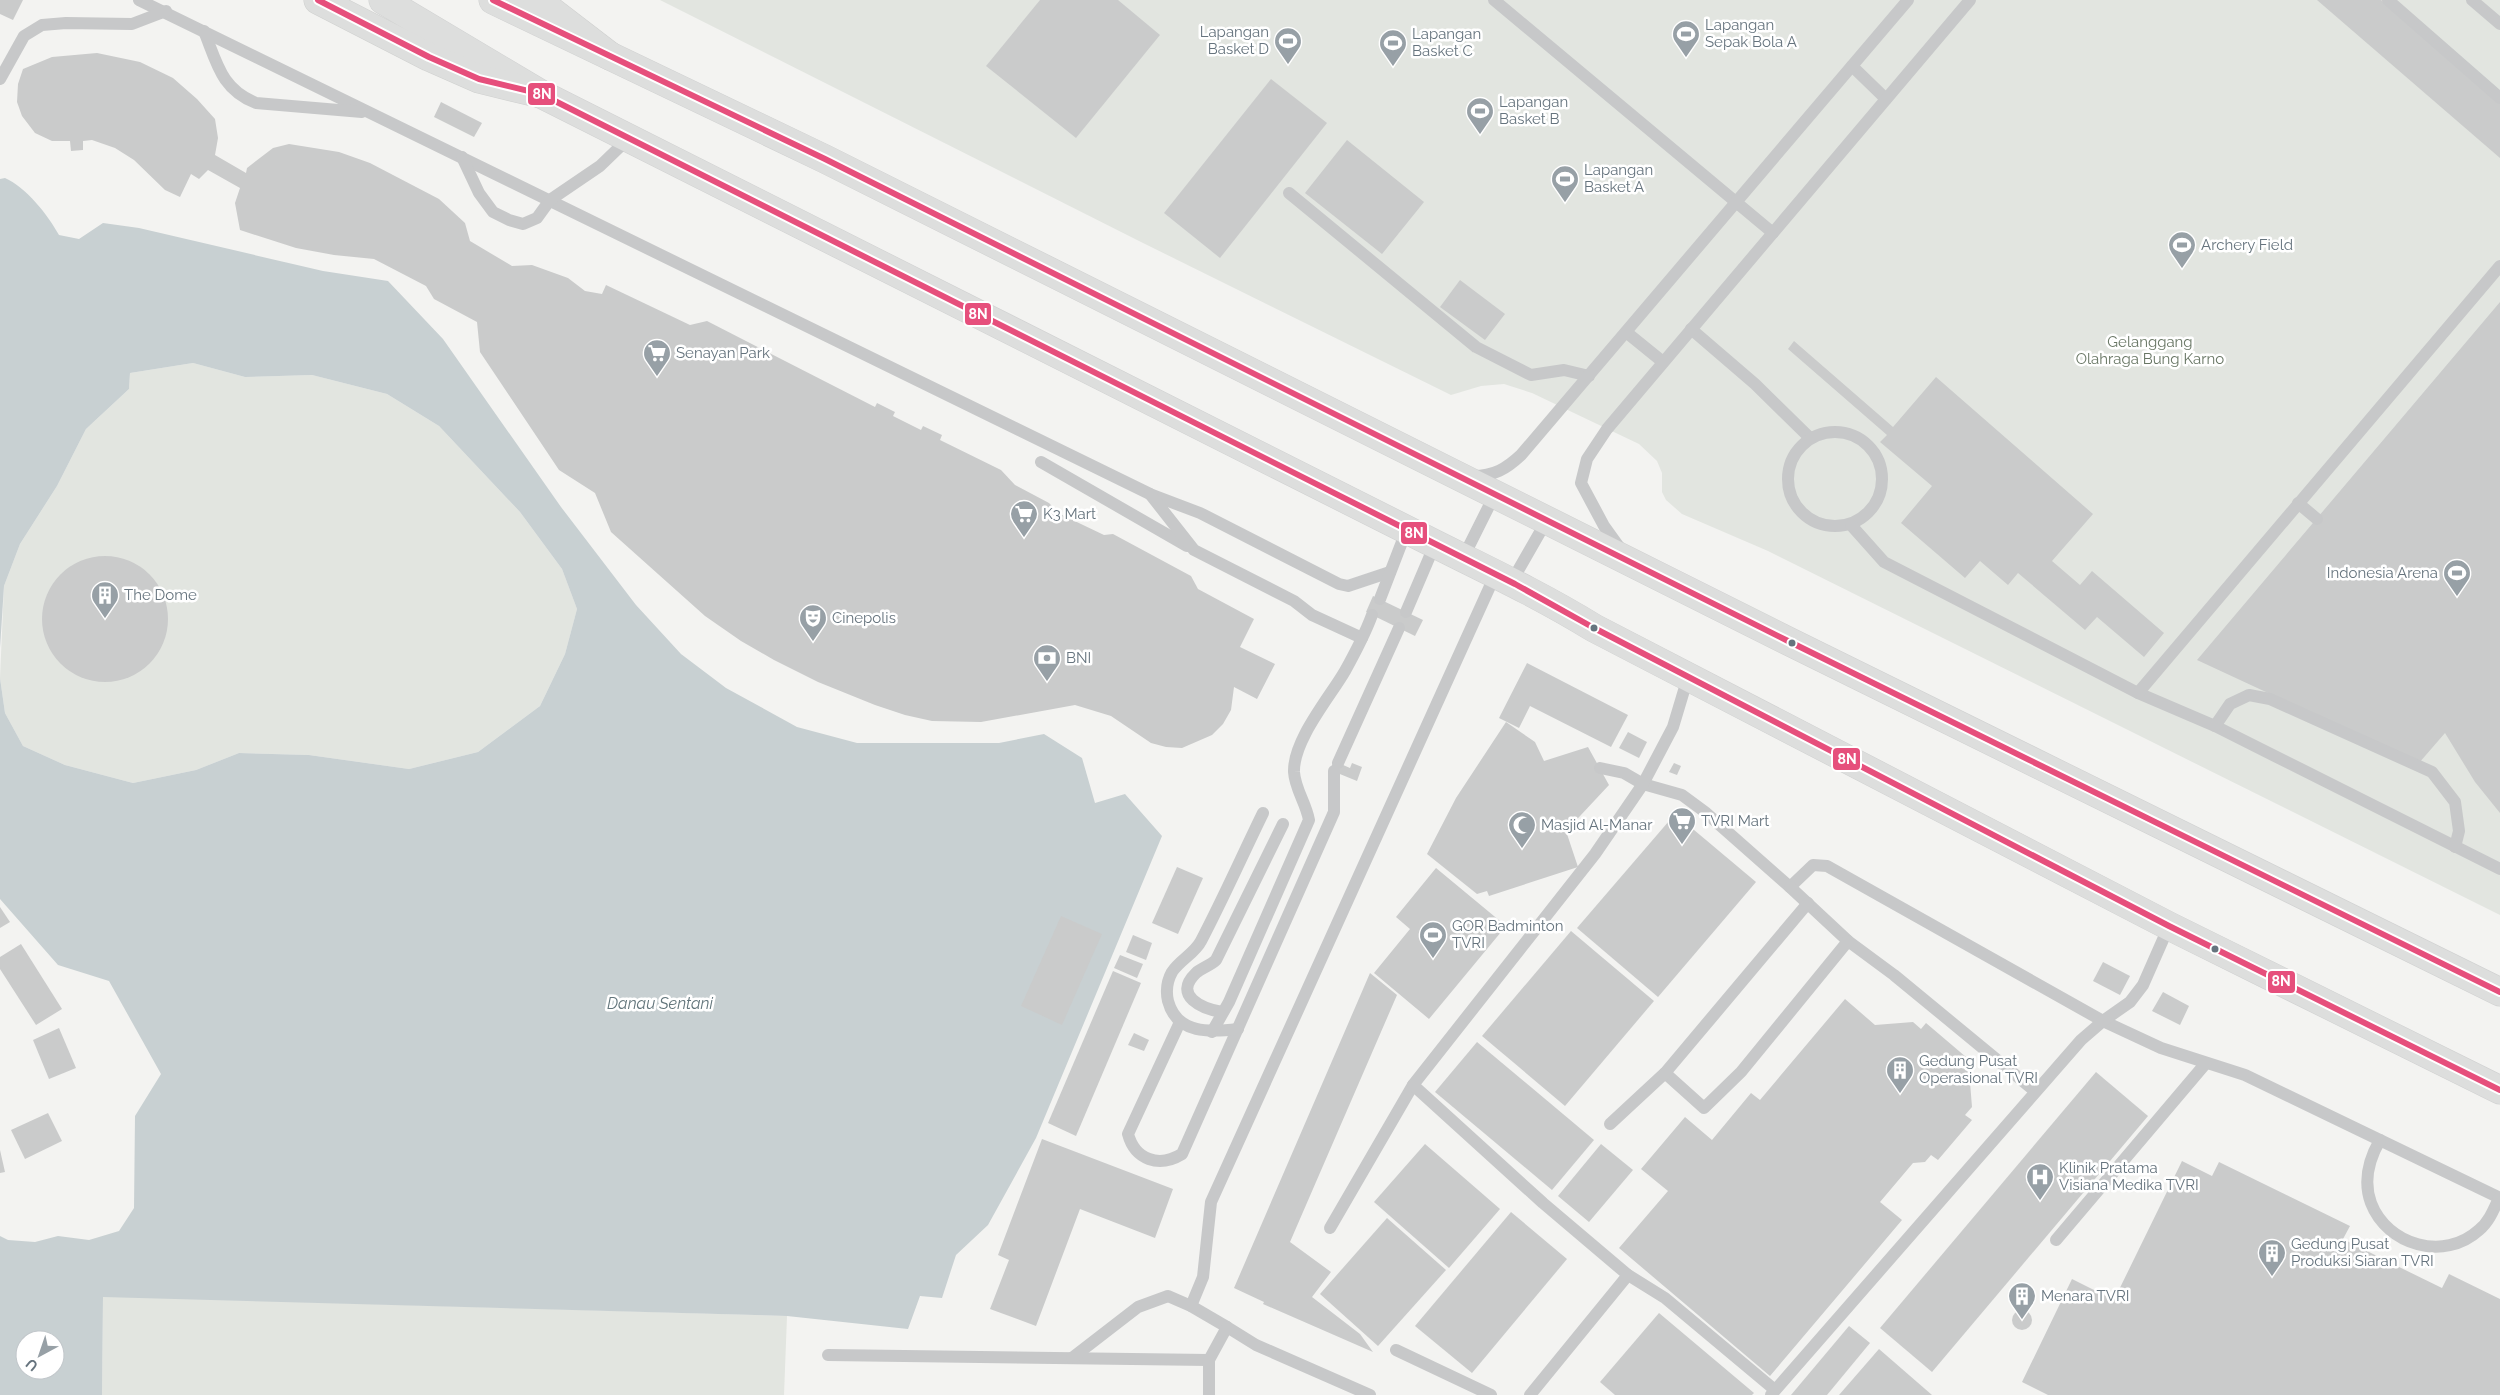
<svg xmlns="http://www.w3.org/2000/svg" width="2500" height="1395" viewBox="0 0 2500 1395" font-family="Raleway,sans-serif">
<style>
.green{fill:#e2e5e0}
.water{fill:#c8d0d2;fill-rule:evenodd}
.building{fill:#cacbcb}
.lines{fill:none;stroke-linecap:round;stroke-linejoin:round}
.primary-casing{stroke:#d0d1d1;stroke-width:29}
.highway-casing{stroke:#cfd0cf;stroke-width:29}
.lane{stroke:#c7c8c9;stroke-width:12}
.primary{stroke:#dddedd;stroke-width:28}
.highway{stroke:#dddedd;stroke-width:28}
.bus-1-casing{stroke:#fff;stroke-width:10}
.bus-1{stroke:#e64f7c;stroke-width:6}
.bus-dot{fill:#66747e;stroke:#fff;stroke-width:2}
.labels{text-anchor:middle;dominant-baseline:central;stroke-width:5;stroke-linejoin:round;paint-order:stroke}
.poi-label{font-size:15px;fill:#66747e;stroke:#fff;text-anchor:start}
.park-label{font-size:15px;fill:#687664;stroke:#fff}
.water-label{font-size:16px;font-style:italic;fill:#62757b;stroke:#fff}
.line-badge{stroke:#fff;stroke-width:2}
.badge-label{font-size:14px;text-anchor:middle;font-weight:bold;fill:#fff}
</style>
<rect width="100%" height="100%" fill="#f3f3f1"/>
<g class="green">
<path d="M 660,0 L 2500,0 L 2500,915 L 1768,551 L 1682,514 L 1666,500 L 1662,492 L 1662,473 L 1657,461 L 1639,444 L 1532,393 L 1504,384 L 1481,386 L 1451,395 L 1141,242 Z"/>
<path d="M 193,363 L 245,377 L 312,375 L 387,394 L 439,426 L 520,512 L 562,569 L 577,609 L 565,654 L 540,706 L 478,752 L 409,769 L 309,755 L 239,753 L 196,770 L 133,783 L 65,765 L 23,746 L 5,713 L 0,678 L 4,586 L 20,544 L 57,486 L 86,429 L 129,389 L 130,373 Z"/>
<path d="M 103,1296 L 787,1316 L 784,1395 L 102,1395 Z"/>
</g>
<path class="water" d="M 5,178 C 26,187 48,215 59,235 L 79,239 L 103,223 L 139,228 L 323,271 L 388,281 L 443,339 L 561,507 L 636,605 L 681,654 L 726,688 L 797,727 L 857,743 L 999,743 L 1044,734 L 1082,758 L 1095,803 L 1125,794 L 1162,836 L 1036,1138 L 988,1225 L 956,1255 L 942,1298 L 920,1296 L 908,1329 L 787,1316 L 103,1297 L 102,1395 L 0,1395 L 0,1236 L 8,1240 L 35,1242 L 58,1236 L 89,1240 L 119,1231 L 134,1208 L 135,1116 L 161,1074 L 109,981 L 58,965 L 0,899 L 0,678 L 5,713 L 23,746 L 65,765 L 133,783 L 196,770 L 239,753 L 309,755 L 409,769 L 478,752 L 540,706 L 565,654 L 577,609 L 562,569 L 520,512 L 439,426 L 387,394 L 312,375 L 245,377 L 193,363 L 130,373 L 129,389 L 86,429 L 57,486 L 20,544 L 4,586 L 0,648 L 0,179 ZM 25,1340 L 55,1340 L 55,1370 L 25,1370 Z"/>
<g class="building">
<path d="M 0,0 L 23,0 L 13,20 L 0,14 Z"/>
<path d="M 1040,0 L 1118,0 L 1160,35 L 1076,138 L 986,66 Z"/>
<path d="M 2317,0 L 2381,0 L 2500,103 L 2500,158 Z"/>
<path d="M 97,53 L 140,62 L 173,78 L 197,99 L 215,119 L 218,138 L 215,155 L 246,173 L 247,168 L 273,148 L 289,144 L 339,152 L 370,163 L 439,199 L 465,223 L 470,241 L 512,266 L 532,265 L 568,278 L 585,291 L 602,294 L 606,285 L 690,325 L 707,321 L 875,407 L 877,403 L 895,412 L 893,416 L 921,430 L 923,426 L 942,435 L 940,440 L 1001,470 L 1015,485 L 1049,503 L 1060,514 L 1104,535 L 1113,534 L 1191,576 L 1198,589 L 1254,619 L 1240,647 L 1275,664 L 1257,699 L 1234,687 L 1231,710 L 1223,724 L 1212,735 L 1182,748 L 1166,747 L 1151,743 L 1111,716 L 1075,705 L 981,722 L 932,721 L 905,715 L 875,705 L 818,682 L 774,660 L 741,641 L 705,616 L 611,532 L 595,493 L 559,470 L 480,352 L 477,322 L 434,299 L 426,286 L 374,259 L 334,255 L 296,248 L 240,230 L 235,203 L 240,188 L 208,170 L 199,179 L 191,174 L 180,197 L 165,190 L 134,160 L 115,148 L 92,140 L 83,141 L 83,150 L 71,151 L 70,141 L 52,141 L 35,133 L 22,116 L 17,102 L 18,84 L 23,69 L 52,57 Z"/>
<path d="M 1271,79 L 1327,123 L 1220,258 L 1164,213 Z"/>
<path d="M 441,102 L 482,123 L 474,137 L 434,117 Z"/>
<path d="M 1347,140 L 1424,202 L 1382,254 L 1305,193 Z"/>
<path d="M 1460,280 L 1505,314 L 1485,340 L 1440,307 Z"/>
<path d="M 2500,302 L 2500,813 L 2475,782 L 2445,733 L 2419,763 L 2197,660 Z"/>
<path d="M 1794,341 L 1893,427 L 1936,377 L 2093,514 L 2052,561 L 2080,585 L 2092,571 L 2164,633 L 2144,657 L 2097,617 L 2085,630 L 2018,573 L 2008,585 L 1980,561 L 1965,578 L 1901,523 L 1932,486 L 1880,442 L 1887,435 L 1788,349 Z"/>
<circle cx="105" cy="619" r="63"/>
<path d="M 1373,596 L 1423,620 L 1415,636 L 1366,612 Z"/>
<path d="M 1527,663 L 1628,715 L 1611,747 L 1530,706 L 1519,728 L 1499,718 Z"/>
<path d="M 1506,722 L 1535,742 L 1544,761 L 1588,747 L 1609,785 L 1566,831 L 1578,867 L 1489,896 L 1487,891 L 1477,894 L 1427,854 L 1456,798 Z"/>
<path d="M 1628,732 L 1647,742 L 1639,758 L 1619,748 Z"/>
<path d="M 1334,761 L 1350,768 L 1352,763 L 1362,767 L 1357,781 L 1330,770 Z"/>
<path d="M 1674,763 L 1681,766 L 1677,775 L 1669,772 Z"/>
<path d="M 1675,814 L 1756,882 L 1658,997 L 1577,928 Z"/>
<path d="M 1177,867 L 1203,878 L 1178,934 L 1152,923 Z"/>
<path d="M 1436,868 L 1506,926 L 1429,1019 L 1374,973 L 1410,929 L 1396,917 Z"/>
<path d="M 0,907 L 10,922 L 0,928 Z"/>
<path d="M 1061,916 L 1102,934 L 1062,1025 L 1021,1006 Z"/>
<path d="M 1571,931 L 1654,1001 L 1565,1106 L 1482,1036 Z"/>
<path d="M 1133,935 L 1152,943 L 1146,960 L 1126,952 Z"/>
<path d="M 21,944 L 62,1009 L 36,1025 L 0,969 L 0,957 Z"/>
<path d="M 1120,955 L 1143,964 L 1137,978 L 1114,968 Z"/>
<path d="M 2103,962 L 2130,976 L 2120,995 L 2093,981 Z"/>
<path d="M 1113,971 L 1141,983 L 1076,1136 L 1048,1123 Z"/>
<path d="M 1370,973 L 1397,995 L 1290,1242 L 1331,1272 L 1312,1297 L 1360,1334 L 1373,1352 L 1263,1304 L 1264,1302 L 1234,1288 Z"/>
<path d="M 2163,992 L 2189,1006 L 2180,1025 L 2152,1011 Z"/>
<path d="M 1845,999 L 1875,1025 L 1913,1022 L 1921,1029 L 1926,1023 L 1966,1057 L 1961,1063 L 1969,1070 L 1972,1107 L 1965,1115 L 1972,1120 L 1938,1160 L 1931,1155 L 1925,1162 L 1913,1163 L 1880,1202 L 1902,1220 L 1770,1376 L 1619,1248 L 1668,1191 L 1641,1169 L 1685,1117 L 1712,1140 L 1751,1093 L 1760,1100 Z"/>
<path d="M 59,1028 L 76,1068 L 49,1079 L 33,1040 Z"/>
<path d="M 1134,1033 L 1149,1040 L 1144,1051 L 1128,1045 Z"/>
<path d="M 1477,1042 L 1594,1140 L 1552,1190 L 1435,1092 Z"/>
<path d="M 2096,1072 L 2148,1116 L 1932,1372 L 1880,1328 Z"/>
<path d="M 48,1113 L 62,1141 L 25,1159 L 11,1130 Z"/>
<path d="M 1042,1139 L 1173,1189 L 1155,1238 L 1080,1209 L 1036,1326 L 990,1309 L 1009,1260 L 998,1255 Z"/>
<path d="M 1425,1144 L 1500,1209 L 1449,1268 L 1374,1202 Z"/>
<path d="M 1601,1144 L 1633,1170 L 1589,1222 L 1558,1196 Z"/>
<path d="M 0,1150 L 5,1172 L 0,1173 Z"/>
<path d="M 2182,1161 L 2212,1176 L 2219,1162 L 2350,1226 L 2343,1239 L 2395,1265 L 2442,1288 L 2449,1274 L 2500,1299 L 2500,1395 L 2048,1395 L 2022,1382 L 2072,1279 L 2114,1300 Z"/>
<path d="M 1511,1212 L 1567,1259 L 1472,1373 L 1415,1326 Z"/>
<path d="M 1387,1218 L 1446,1270 L 1378,1346 L 1320,1294 Z"/>
<circle cx="2022" cy="1320" r="10"/>
<path d="M 1659,1313 L 1754,1393 L 1752,1395 L 1615,1395 L 1600,1382 Z"/>
<path d="M 1849,1326 L 1870,1343 L 1827,1395 L 1791,1395 Z"/>
<path d="M 1879,1349 L 1932,1395 L 1839,1395 Z"/>
</g>
<g class="lines">
<g class="primary-casing">
<g id="primary">
<path d="M 383,0 L 541,94 L 1435,544 C 1489,571 1542,596 1594,628 L 2169,926 L 2500,1090"/>
<path d="M 493,0 L 825,159 L 1788,641 L 2500,992"/>
</g>
</g>
<g class="highway-casing">
<g id="highway">
<path d="M 318,0 L 429,57 L 479,79 L 541,94"/>
<path d="M 537,0 L 610,56"/>
</g>
</g>
<g class="lane">
<path d="M 139,0 L 1150,494 L 1200,513 L 1339,584 L 1348,586 L 1390,572"/>
<path d="M 1494,0 L 1773,233"/>
<path d="M 2388,0 L 2500,98"/>
<path d="M 2472,0 L 2500,24"/>
<path d="M 204,31 C 217,63 221,89 256,103 L 362,112"/>
<path d="M 1852,66 L 1886,99"/>
<path d="M 0,79 L 24,36 L 42,25 L 66,23 L 132,24 L 166,11"/>
<path d="M 462,157 L 479,193 L 493,212 L 509,220 L 523,224 L 537,218 L 550,200 L 600,166 L 629,138"/>
<path d="M 1289,193 L 1476,347 L 1531,375 L 1564,370 L 1589,376"/>
<path d="M 1691,329 L 1755,384 L 1810,438"/>
<path d="M 1626,332 L 1663,362"/>
<circle cx="1835" cy="479" r="47"/>
<path d="M 1041,462 L 1187,546"/>
<path d="M 1473,476 C 1494,476 1506,469 1521,455 L 1908,0"/>
<path d="M 1150,494 L 1194,550 L 1294,601 L 1312,615 L 1362,638"/>
<path d="M 2298,503 L 2317,519"/>
<path d="M 1851,525 L 1884,562 L 2138,693 L 2215,726 L 2500,869"/>
<path d="M 1622,551 L 1604,526 L 1581,483 L 1587,459 L 1607,429 L 1970,0"/>
<path d="M 1463,558 L 1495,494"/>
<path d="M 1512,581 L 1547,520"/>
<path d="M 1380,599 L 1407,529"/>
<path d="M 1406,612 L 1435,544"/>
<path d="M 2138,693 L 2500,266"/>
<path d="M 2215,726 L 2230,704 L 2249,695 L 2270,699 L 2432,772 L 2455,802 L 2459,831 L 2455,847"/>
<path d="M 1338,763 L 1399,628"/>
<path d="M 1600,768 L 1624,773 L 1643,784 L 1682,795 L 1705,812 L 1790,887 L 1813,865 L 1827,866 L 2103,1021 L 2161,1048 L 2245,1075 L 2500,1198"/>
<path d="M 1790,887 L 1848,941 L 1894,975 L 2035,1091"/>
<path d="M 1222,1012 C 1203,1009 1172,996 1196,973 C 1201,968 1210,966 1216,960 L 1283,824"/>
<path d="M 1180,1022 L 1128,1134 C 1135,1160 1159,1168 1182,1154 L 1334,812 L 1334,771"/>
<path d="M 1238,1029 C 1211,1032 1177,1035 1168,1001 C 1166,992 1167,981 1172,972 C 1180,960 1195,953 1201,941 C 1223,899 1242,856 1263,813"/>
<path d="M 1212,1032 L 1229,1002 L 1309,820 C 1306,803 1295,789 1294,772 C 1293,740 1330,697 1345,671 C 1355,653 1365,634 1372,615"/>
<path d="M 1665,1073 L 1704,1108 L 1741,1072 L 1848,941"/>
<path d="M 1610,1124 L 1665,1073 L 1808,903"/>
<path d="M 2380,1140 C 2369,1159 2363,1181 2371,1203 C 2387,1245 2444,1262 2479,1230 C 2489,1222 2494,1209 2499,1198"/>
<path d="M 1330,1228 L 1413,1085"/>
<path d="M 2056,1240 L 2206,1063"/>
<path d="M 1628,1275 L 1665,1298 L 1775,1390"/>
<path d="M 1191,1306 L 1203,1277 L 1211,1202 L 1496,573"/>
<path d="M 1396,1350 L 1491,1395"/>
<path d="M 828,1355 L 1209,1360"/>
<path d="M 1072,1358 L 1138,1307 L 1168,1296 L 1191,1306 L 1227,1327"/>
<path d="M 1209,1395 L 1209,1360 L 1227,1327 L 1256,1345 L 1370,1395"/>
<path d="M 1530,1395 L 1628,1275 L 1543,1203 L 1413,1085 L 1595,854 L 1643,784 L 1673,727 L 1688,677"/>
<path d="M 1771,1395 L 2081,1040 L 2103,1021 L 2130,1002 L 2143,985 L 2169,926"/>
</g>
<use href="#primary" class="primary"/>
<use href="#highway" class="highway"/>
<g class="bus-1-casing">
<g id="bus-1">
<path d="M 318,0 L 429,57 L 479,79 L 541,94 L 1515,584 L 1594,628 L 2169,926 L 2500,1090"/>
<path d="M 493,0 L 825,159 L 1788,641 L 2500,992"/>
</g>
</g>
<use href="#bus-1" class="bus-1"/>
</g>
<defs>
<g id="stadium-pin" transform="scale(1.4375)"><path d="M0 17L-7.5 6A9.5 9.5 0 1 1 7.5 6Z" fill="#97a0a6" stroke="#fff"/><path d="M0-5a6.5 5 0 1 0 0 10a6.5 5 0 1 0 0-10ZM-3.5-1.8h7v3.6h-7Z" fill="#fff"/></g>
<g id="supermarket-pin" transform="scale(1.4375)"><path d="M0 17L-7.5 6A9.5 9.5 0 1 1 7.5 6Z" fill="#97a0a6" stroke="#fff"/><path d="M-6-5.5h2.5l.6 2H6L4.5 2H-2.5L-4.4-4H-6ZM-1.5 3.2a1.3 1.3 0 1 0 .1 0ZM3 3.2a1.3 1.3 0 1 0 .1 0Z" fill="#fff"/></g>
<g id="building-pin" transform="scale(1.4375)"><path d="M0 17L-7.5 6A9.5 9.5 0 1 1 7.5 6Z" fill="#97a0a6" stroke="#fff"/><path d="M-4-6H4V6H1V3H-1V6H-4ZM-2.5-4.3h1.7v1.8h-1.7ZM.8-4.3h1.7v1.8H.8ZM-2.5-1h1.7V.8h-1.7ZM.8-1h1.7V.8H.8Z" fill="#fff"/></g>
<g id="theatre-pin" transform="scale(1.4375)"><path d="M0 17L-7.5 6A9.5 9.5 0 1 1 7.5 6Z" fill="#97a0a6" stroke="#fff"/><path d="M-5-5.5Q0-4 5-5.5V0Q5 5 0 6Q-5 5-5 0ZM-3.3-2.5H-1v1.5H-3.3ZM1-2.5H3.3v1.5H1ZM-2.8 1Q0 5.5 2.8 1Z" fill="#fff"/></g>
<g id="bank-pin" transform="scale(1.4375)"><path d="M0 17L-7.5 6A9.5 9.5 0 1 1 7.5 6Z" fill="#97a0a6" stroke="#fff"/><path d="M-6-4H6V4H-6ZM0-2.3a2.3 2.3 0 1 0 0 4.6a2.3 2.3 0 1 0 0-4.6Z" fill="#fff"/></g>
<g id="mosque-pin" transform="scale(1.4375)"><path d="M0 17L-7.5 6A9.5 9.5 0 1 1 7.5 6Z" fill="#97a0a6" stroke="#fff"/><path d="M3.5-4.9A6 6 0 1 0 3.5 4.9A5 5 0 1 1 3.5-4.9Z" fill="#fff"/></g>
<g id="hospital-pin" transform="scale(1.4375)"><path d="M0 17L-7.5 6A9.5 9.5 0 1 1 7.5 6Z" fill="#97a0a6" stroke="#fff"/><path d="M-5-5h3v3.5h4V-5h3V5h-3V1.5h-4V5h-3Z" fill="#fff"/></g>
</defs>
<g fill-rule="evenodd">
<use href="#stadium-pin" x="1686" y="34"/>
<use href="#stadium-pin" x="1288" y="41"/>
<use href="#stadium-pin" x="1393" y="43"/>
<use href="#stadium-pin" x="1480" y="111"/>
<use href="#stadium-pin" x="1565" y="179"/>
<use href="#stadium-pin" x="2182" y="245"/>
<use href="#supermarket-pin" x="657" y="353"/>
<use href="#supermarket-pin" x="1024" y="514"/>
<use href="#stadium-pin" x="2457" y="573"/>
<use href="#building-pin" x="105" y="595"/>
<use href="#theatre-pin" x="813" y="618"/>
<use href="#bank-pin" x="1047" y="658"/>
<use href="#supermarket-pin" x="1682" y="821"/>
<use href="#mosque-pin" x="1522" y="825"/>
<use href="#stadium-pin" x="1433" y="935"/>
<use href="#building-pin" x="1900" y="1070"/>
<use href="#hospital-pin" x="2040" y="1177"/>
<use href="#building-pin" x="2272" y="1253"/>
<use href="#building-pin" x="2022" y="1296"/>
</g>
<g class="bus-dot">
<circle cx="1594" cy="628" r="4.5"/>
<circle cx="1792" cy="643" r="4.5"/>
<circle cx="2215" cy="949" r="4.5"/>
</g>
<g class="labels">
<g class="poi-label">
<text x="1705" y="25">Lapangan<tspan x="1705" dy="17">Sepak Bola A</tspan></text>
<text x="1269" y="32" text-anchor="end">Lapangan<tspan x="1269" dy="17">Basket D</tspan></text>
<text x="1412" y="34">Lapangan<tspan x="1412" dy="17">Basket C</tspan></text>
<text x="1499" y="102">Lapangan<tspan x="1499" dy="17">Basket B</tspan></text>
<text x="1584" y="170">Lapangan<tspan x="1584" dy="17">Basket A</tspan></text>
<text x="2201" y="245">Archery Field</text>
<text x="676" y="353">Senayan Park</text>
<text x="1043" y="514">K3 Mart</text>
<text x="2438" y="573" text-anchor="end">Indonesia Arena</text>
<text x="124" y="595">The Dome</text>
<text x="832" y="618">Cinepolis</text>
<text x="1066" y="658">BNI</text>
<text x="1701" y="821">TVRI Mart</text>
<text x="1541" y="825">Masjid Al-Manar</text>
<text x="1452" y="926">GOR Badminton<tspan x="1452" dy="17">TVRI</tspan></text>
<text x="1919" y="1061">Gedung Pusat<tspan x="1919" dy="17">Operasional TVRI</tspan></text>
<text x="2059" y="1168">Klinik Pratama<tspan x="2059" dy="17">Visiana Medika TVRI</tspan></text>
<text x="2291" y="1244">Gedung Pusat<tspan x="2291" dy="17">Produksi Siaran TVRI</tspan></text>
<text x="2041" y="1296">Menara TVRI</text>
</g>
<g class="park-label">
<text x="2150" y="342">Gelanggang<tspan x="2150" dy="17">Olahraga Bung Karno</tspan></text>
</g>
<g class="water-label">
<text x="660" y="1003">Danau Sentani</text>
</g>
</g>
<g class="line-badge">
<rect x="527" y="82" width="29" height="24" rx="5" fill="#e64f7c"/>
<rect x="964" y="302" width="28" height="24" rx="5" fill="#e64f7c"/>
<rect x="1400" y="521" width="28" height="24" rx="5" fill="#e64f7c"/>
<rect x="1832" y="747" width="29" height="24" rx="5" fill="#e64f7c"/>
<rect x="2267" y="970" width="29" height="24" rx="5" fill="#e64f7c"/>
</g>
<g class="badge-label">
<text x="542" y="99">8N</text>
<text x="978" y="319">8N</text>
<text x="1414" y="538">8N</text>
<text x="1847" y="764">8N</text>
<text x="2281" y="986">8N</text>
</g>
<g transform="translate(40 1355) rotate(220)"><circle r="24" fill="#ffffff" stroke="#c2c7cb"/>
<path d="M0-4L9 19L0 12L-9 19Z" fill="#97a0a6"/>
<text y="-8" font-size="14" font-weight="bold" text-anchor="middle" fill="#66747e">U</text>
</g>
</svg>
